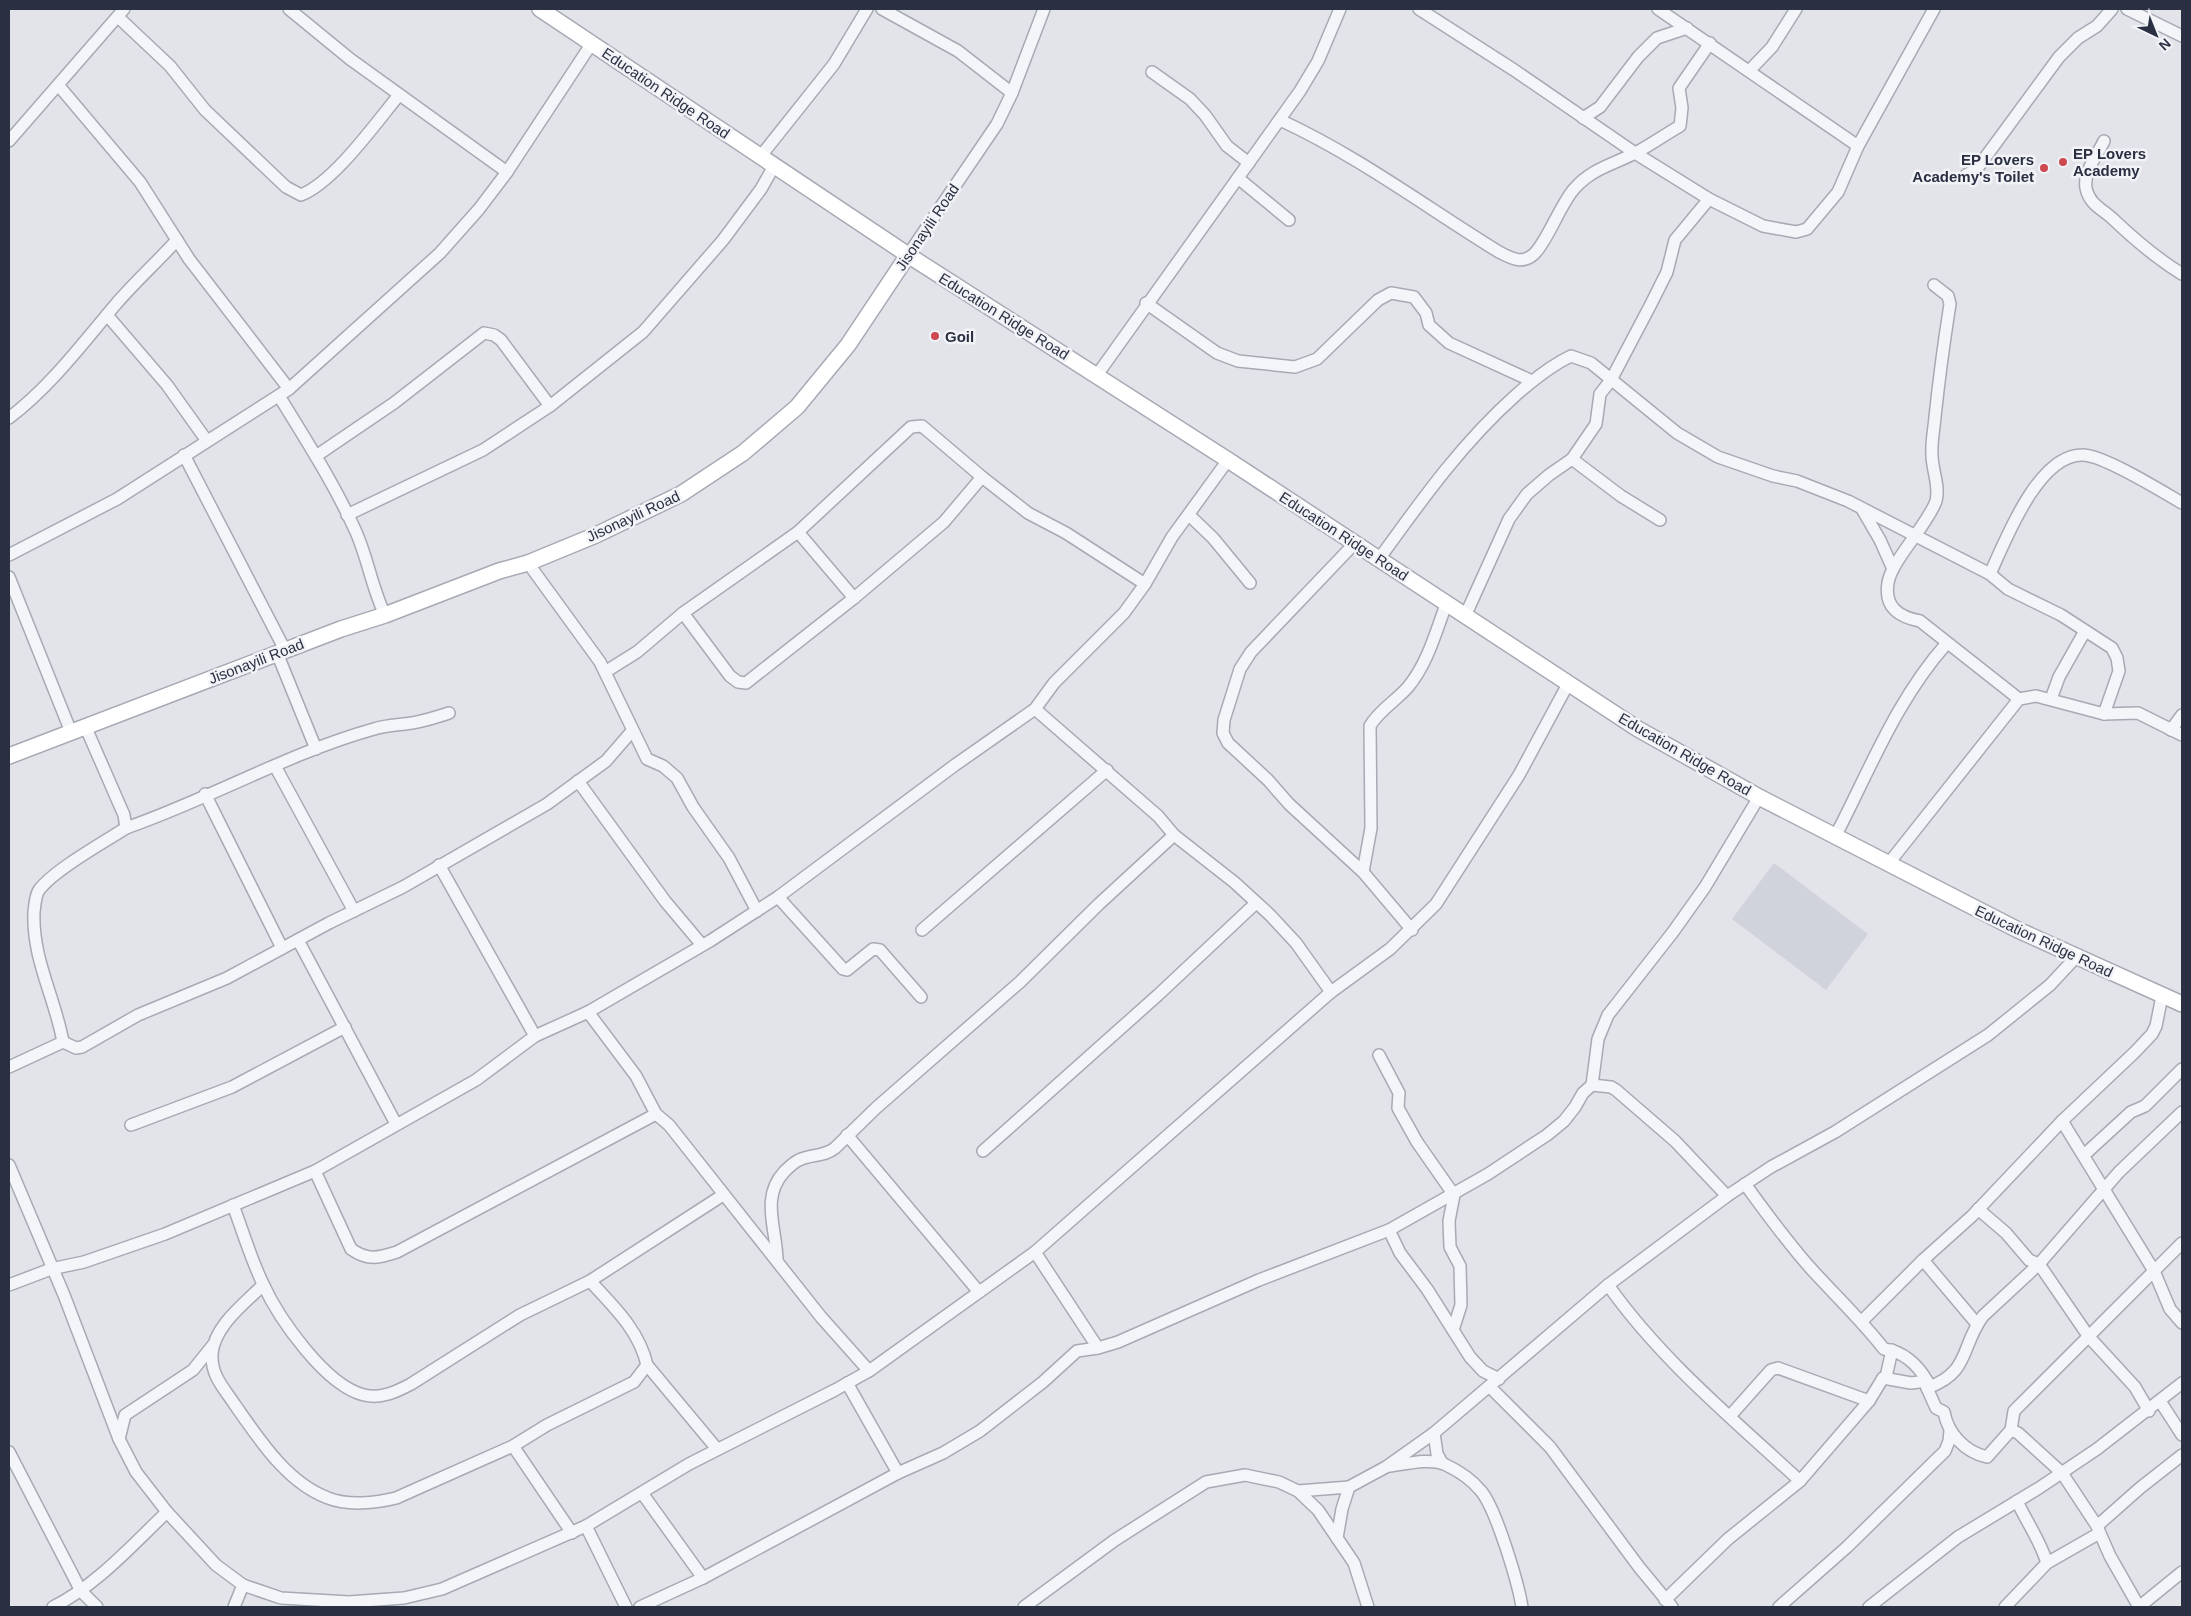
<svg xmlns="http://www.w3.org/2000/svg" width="2191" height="1616" viewBox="0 0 2191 1616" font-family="Arial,sans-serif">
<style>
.built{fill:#d0d3dc}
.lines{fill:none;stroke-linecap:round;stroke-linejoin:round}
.street-casing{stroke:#a7aab4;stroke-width:14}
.secondary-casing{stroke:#a7aab4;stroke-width:18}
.street{stroke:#f4f5f8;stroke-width:11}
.secondary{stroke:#fff;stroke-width:15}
.poi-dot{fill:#cd484f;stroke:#f1f3f7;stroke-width:2}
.labels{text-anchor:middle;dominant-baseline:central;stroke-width:5;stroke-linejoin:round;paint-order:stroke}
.street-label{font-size:15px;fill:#2a3042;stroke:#f1f3f7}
.poi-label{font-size:15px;font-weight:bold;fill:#2a3042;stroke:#f1f3f7;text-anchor:start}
</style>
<rect width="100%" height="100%" fill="#e2e4ea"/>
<path class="built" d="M 1774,863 L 1868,934 L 1826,990 L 1732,919 Z"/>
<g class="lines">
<g class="street-casing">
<g id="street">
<path d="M 289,9 L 350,59 L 507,172"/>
<path d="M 882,9 L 958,51 L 1012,93"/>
<path d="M 1419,9 L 1514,70 L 1635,153 L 1709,199 L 1763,226 L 1796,232 L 1807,229 L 1838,192 L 1858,146 L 1934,9"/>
<path d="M 1658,9 L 1858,146"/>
<path d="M 2127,9 L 2182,36"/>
<path d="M 118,17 L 170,66 L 205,110 L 286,187 L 301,195 C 334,182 375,124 399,95"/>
<path d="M 1750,70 L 1772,47 L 1796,9"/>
<path d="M 1152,72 L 1190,99 L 1205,115 L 1227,146 L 1249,163"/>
<path d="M 59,86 L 140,182 L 189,259 L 289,389"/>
<path d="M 1583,118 L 1600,107 L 1638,57 L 1657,38 L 1687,28"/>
<path d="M 1280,120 C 1358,156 1426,207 1499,252 C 1511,258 1522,265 1534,254 C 1547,242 1560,205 1574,189 C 1592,168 1615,164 1637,152 C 1652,144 1666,134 1680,126 L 1682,108 L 1679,88 L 1710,43"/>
<path d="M 9,141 L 124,9"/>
<path d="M 2104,141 C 2098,154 2083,172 2086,188 C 2089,204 2102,209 2113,219 C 2135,240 2156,258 2182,274"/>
<path d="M 760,157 L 834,64 L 867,9"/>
<path d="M 1966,175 L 1976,170 L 2059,57 L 2078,38 L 2097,26 L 2112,9"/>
<path d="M 1238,178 L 1289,220"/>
<path d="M 908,255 L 997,124 L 1012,93 L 1044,9"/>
<path d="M 1934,285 L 1948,296 L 1950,304 C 1944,342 1939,379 1935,417 C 1934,430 1931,443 1932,455 C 1932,470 1940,486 1936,501 C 1927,526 1891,561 1888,583 C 1884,607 1899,617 1920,621 L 2019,699"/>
<path d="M 1146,303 L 1217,353 L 1238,361 L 1295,367 L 1317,359 L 1378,300 L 1391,293 L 1414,297 L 1426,313 L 1429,325 L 1449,343 L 1532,381"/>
<path d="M 107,315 L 167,385 L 207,441"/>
<path d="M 1097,375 L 1300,91 L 1318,61 L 1340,9"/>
<path d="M 279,396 C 306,440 335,485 356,532 C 368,559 372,588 385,615"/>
<path d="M 9,418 C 51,386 82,344 116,304 C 135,282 157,262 177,240"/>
<path d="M 184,455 L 285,650"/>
<path d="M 316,456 L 394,403 L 484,333 L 494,335 L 501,340 L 550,406"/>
<path d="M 1572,459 L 1621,496 L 1660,520"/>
<path d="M 1862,509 L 1880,540 L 1893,569"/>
<path d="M 347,515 L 483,450 L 550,406 L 643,332 L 723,240 L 761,189 L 774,166"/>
<path d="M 1189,515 L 1213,538 L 1250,583"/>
<path d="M 798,532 L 854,598"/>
<path d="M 1355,543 L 1251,652 L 1240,669 L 1224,720 L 1223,733 L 1228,743 L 1268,780 L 1289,804 L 1363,872 L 1412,930"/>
<path d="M 9,555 L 117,499 L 289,389 L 440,253 L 479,209 L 507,172 L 592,43"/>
<path d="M 1379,559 C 1421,501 1462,443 1516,395 C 1533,380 1550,366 1571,356 L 1591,363 L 1677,433 L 1718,457 L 1773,476 L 1797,481 L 1848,501 L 1990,574 L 2008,589 L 2061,615 L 2112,648 L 2117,658 L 2119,671 L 2104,714"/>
<path d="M 528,563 L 600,662 L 647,759 L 663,766 L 677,778 L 693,807 L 729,858 L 757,911"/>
<path d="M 1990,574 C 2006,539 2038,455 2082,455 C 2102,454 2163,492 2182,503"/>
<path d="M 9,577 L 71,732"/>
<path d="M 683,613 L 730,676 L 738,682 L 746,683 L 854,598 L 944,522 L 982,477"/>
<path d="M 1466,614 L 1509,519 L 1527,494 L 1549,475 L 1572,459 L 1596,424 L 1600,394 L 1611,380 L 1651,304 L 1667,272 L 1675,240 L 1709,199"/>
<path d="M 277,653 L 316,749"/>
<path d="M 605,672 L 637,652 L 683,613 L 798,532 L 911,427 L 922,426 L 982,477 L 1028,513 L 1066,533 L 1145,584"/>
<path d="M 2051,699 L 2059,677 L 2085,631"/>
<path d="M 1035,709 L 1158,816 L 1174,835 L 1234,882 L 1270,915 L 1296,943 L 1331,992"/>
<path d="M 86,728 L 124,815 L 126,828 C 210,799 288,753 374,729 C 386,725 399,725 412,723 C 424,721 437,717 449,713"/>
<path d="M 2171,730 L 2182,715"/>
<path d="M 275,766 L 354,911"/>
<path d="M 578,781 L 665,901 L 702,945"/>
<path d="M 205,794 L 282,948"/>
<path d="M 1836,835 C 1870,769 1897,699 1947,643"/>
<path d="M 1889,863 L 2019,699 L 2036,696 L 2104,714 L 2138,713 L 2182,735"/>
<path d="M 439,865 L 535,1036"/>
<path d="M 1363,872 L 1371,828 L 1370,726 C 1379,710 1396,701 1408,687 C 1428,663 1436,631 1447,602"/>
<path d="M 778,897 L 843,969 L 847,970 L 873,949 L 880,950 L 921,997"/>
<path d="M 922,930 L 1107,770"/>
<path d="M 298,940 L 396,1124"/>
<path d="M 588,1012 L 636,1076 L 656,1114 L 669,1125 L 821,1317 L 869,1371"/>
<path d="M 63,1042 C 55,997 32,959 34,912 C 35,905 35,896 39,890 C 54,870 104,842 126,828"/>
<path d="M 1379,1055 L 1399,1093 L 1398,1108 L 1417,1142 L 1454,1195 L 1449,1221 L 1450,1247 L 1460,1266 L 1461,1305 L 1453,1330"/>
<path d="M 9,1067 L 63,1042 L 76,1048 L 82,1047 L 138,1015 L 227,978 L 329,923 L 403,887 L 547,804 L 606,761 L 632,731"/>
<path d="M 1592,1085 L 1611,1087 L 1616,1090 L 1675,1141 L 1727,1196"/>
<path d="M 2062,1121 L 2154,1271 L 2170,1309 L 2182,1323"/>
<path d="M 131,1125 L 232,1087 L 345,1027"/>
<path d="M 847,1135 L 979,1292"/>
<path d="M 983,1151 L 1158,995 L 1256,903"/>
<path d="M 2084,1155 L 2131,1112 L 2145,1106 L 2182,1069"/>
<path d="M 9,1165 L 64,1295 L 119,1439 L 136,1472 L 167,1512 L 216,1565 L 243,1585 L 281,1598 L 349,1602 L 404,1598 L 442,1589 L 586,1526 L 689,1464 L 835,1390 L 869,1371 L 1035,1252 L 1331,992 L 1390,949 L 1436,904 L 1519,775 L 1568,684"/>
<path d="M 315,1171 L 351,1249 C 368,1261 378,1258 397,1252 L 656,1114"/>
<path d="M 1745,1184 C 1767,1214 1789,1245 1814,1272 C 1838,1298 1862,1321 1884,1349 C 1903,1351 1918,1365 1927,1381"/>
<path d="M 233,1205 C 243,1232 251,1259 263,1284 C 279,1319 326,1386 364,1395 C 381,1399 396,1392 411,1384 L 520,1315 L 590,1281 L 723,1195"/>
<path d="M 1978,1209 L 2006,1233 L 2029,1260 L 2039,1264 L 2089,1337 L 2135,1387 L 2149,1411"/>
<path d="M 1389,1230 L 1400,1253 L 1427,1289 L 1470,1357 L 1483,1371 L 1499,1379"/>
<path d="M 1035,1252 L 1098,1348 L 1118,1342 L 1259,1280 L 1389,1230 L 1488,1174 L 1547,1135 L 1564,1121 L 1575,1107 L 1583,1093 L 1592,1085 L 1598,1039 L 1608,1015 L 1673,932 L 1705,887 L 1759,797"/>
<path d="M 1923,1260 L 1977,1324"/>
<path d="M 777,1261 C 777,1230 760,1198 784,1172 C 788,1168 794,1162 799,1160 C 811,1154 824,1157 835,1148 L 876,1108 L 1020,982 L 1099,904 L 1174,835"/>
<path d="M 9,1285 L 51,1269 L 84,1262 L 165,1234 L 315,1171 L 476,1080 L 535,1036 L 588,1012 L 710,941 L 778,897 L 955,765 L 1035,709 L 1054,683 L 1124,613 L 1145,584 L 1172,537 L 1228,460"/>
<path d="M 263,1285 C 245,1303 214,1326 212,1354 C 211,1376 224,1388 235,1405 C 259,1439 287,1483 328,1498 C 348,1506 376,1503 396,1498 L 513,1446 L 547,1425 L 634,1382 L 647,1365 C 639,1330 613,1306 590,1281"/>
<path d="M 1608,1285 C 1661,1360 1733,1419 1800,1481"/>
<path d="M 1862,1321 L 1923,1260 L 1972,1216 L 2062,1121 L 2135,1052 L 2152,1034 L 2156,1026 L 2162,996"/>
<path d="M 647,1365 L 717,1449"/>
<path d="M 1883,1378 L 1911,1383 L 1927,1381 L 1927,1388 C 1971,1372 1960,1347 1983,1316 L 2039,1264 L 2119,1172 L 2182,1112"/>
<path d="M 1490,1387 L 1550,1447 L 1639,1567 L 1672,1607"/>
<path d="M 1927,1388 L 1936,1408 L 1944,1412 C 1948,1434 1965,1452 1987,1457 L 2011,1430 L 2018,1433 L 2062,1473 L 2097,1526 L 2099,1531 L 2096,1535 L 2047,1563 L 2005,1607"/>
<path d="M 2160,1401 L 2182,1435"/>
<path d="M 1730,1416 L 1771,1370 L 1778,1368 L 1869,1401"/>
<path d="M 2011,1430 L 2014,1411 L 2182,1243"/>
<path d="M 1434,1433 L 1437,1454 L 1442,1463"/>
<path d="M 119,1439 L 125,1415 L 193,1370 L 213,1345"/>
<path d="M 513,1446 L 572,1533"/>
<path d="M 9,1452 L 81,1591 L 97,1607"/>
<path d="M 1390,1466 C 1406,1464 1429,1458 1444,1464 C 1457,1470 1472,1480 1481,1491 C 1496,1509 1518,1582 1522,1607"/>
<path d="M 898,1473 L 943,1453 L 980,1431 L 1043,1382 L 1077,1351 L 1098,1348"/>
<path d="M 1298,1491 L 1349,1487 L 1386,1467 L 1434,1433 L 1608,1285 L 1727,1196 L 1771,1167 L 1835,1132 L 1988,1035 L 2050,985 L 2077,956"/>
<path d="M 642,1493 L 703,1578"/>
<path d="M 2017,1501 C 2027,1523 2040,1540 2047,1563"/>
<path d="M 586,1526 L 626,1607"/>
<path d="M 2097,1526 L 2140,1488 L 2182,1455"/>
<path d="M 2099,1531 L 2110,1556 L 2139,1607"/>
<path d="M 1337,1538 L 1342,1509 L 1349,1487"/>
<path d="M 1665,1600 L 1728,1539 L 1800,1481 L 1869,1401 L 1883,1378 L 1886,1377 L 1892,1350"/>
<path d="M 53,1607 C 97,1585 132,1545 167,1512"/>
<path d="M 234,1607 L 243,1585"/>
<path d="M 640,1607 L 703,1578 L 898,1473 L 847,1383"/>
<path d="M 1024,1607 L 1115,1540 L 1206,1482 L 1245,1475 L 1279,1482 L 1298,1491 L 1318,1510 L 1354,1563 L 1368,1607"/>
<path d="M 1779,1607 L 1847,1547 L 1945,1451 L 1949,1441 L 1950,1431"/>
<path d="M 1869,1607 L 1958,1537 L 2039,1488 L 2097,1449 L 2182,1383"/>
<path d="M 2139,1607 L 2182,1572"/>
</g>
</g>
<g class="secondary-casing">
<g id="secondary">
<path d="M 540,9 L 908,255 L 1228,460 L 1638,729 L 1759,797 L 2018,930 L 2182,1004"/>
<path d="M 9,756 L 341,629 L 385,615 L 499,571 L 528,563 L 596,535 L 681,494 L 743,453 L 797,407 L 848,345 L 908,255"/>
</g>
</g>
<use href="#street" class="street"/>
<use href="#secondary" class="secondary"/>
</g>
<g class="poi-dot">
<circle cx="2063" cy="162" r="5"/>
<circle cx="2044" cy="168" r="5"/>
<circle cx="935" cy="336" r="5"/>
</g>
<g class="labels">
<g class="street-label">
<text transform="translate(666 93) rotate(34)">Education Ridge Road</text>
<text transform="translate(927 227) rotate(-56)">Jisonayili Road</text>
<text transform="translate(1004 316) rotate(32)">Education Ridge Road</text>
<text transform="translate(633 516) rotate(-25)">Jisonayili Road</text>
<text transform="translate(1344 536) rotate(33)">Education Ridge Road</text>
<text transform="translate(256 661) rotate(-21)">Jisonayili Road</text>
<text transform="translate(1685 754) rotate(30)">Education Ridge Road</text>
<text transform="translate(2044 941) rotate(25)">Education Ridge Road</text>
</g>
<g class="poi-label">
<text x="2073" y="153">EP Lovers<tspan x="2073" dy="17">Academy</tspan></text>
<text x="2034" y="159" text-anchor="end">EP Lovers<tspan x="2034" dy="17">Academy's Toilet</tspan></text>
<text x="945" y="336">Goil</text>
</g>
</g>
<rect width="2191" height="1616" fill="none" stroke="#2a3042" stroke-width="20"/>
<g transform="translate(2156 35) rotate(137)" stroke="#f1f3f7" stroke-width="4" paint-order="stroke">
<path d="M0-4L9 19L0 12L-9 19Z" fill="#2a3042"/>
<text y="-8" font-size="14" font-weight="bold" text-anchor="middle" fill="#2a3042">N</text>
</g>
</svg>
